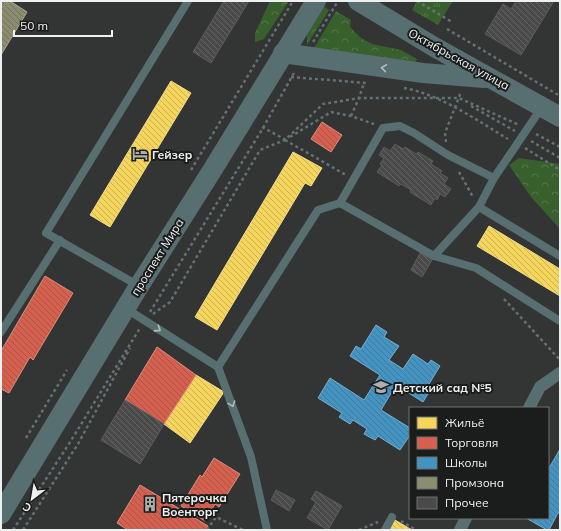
<svg xmlns="http://www.w3.org/2000/svg" width="561" height="531" viewBox="0 0 561 531" font-family="Mulish,sans-serif">
<style>
.forest{fill:url(#forest-crowns)}
.park{fill:url(#park-tufts)}
.homes{fill:url(#homes-back-hatch);stroke:#f4dd89}
.shops{fill:url(#shops-back-hatch);stroke:#de8c7e}
.schools{fill:url(#schools-back-hatch);stroke:#77afd1}
.industry{fill:url(#industry-back-hatch);stroke:#aaaa95}
.building{fill:url(#building-back-hatch);stroke:#5b5c5c}
.lines{fill:none;stroke-linecap:round;stroke-linejoin:round}
.path{stroke:#637174;stroke-width:2.5;stroke-dasharray:3 3;stroke-linecap:butt}
.service{stroke:#586f72;stroke-width:8}
.pedestrian{stroke:#586f72;stroke-width:12}
.tertiary{stroke:#586f72;stroke-width:20}
.oneway{stroke:#b3bdbe}
.labels{text-anchor:middle;dominant-baseline:central;stroke-width:4;stroke-linejoin:round;paint-order:stroke}
.street-label{font-size:12px;fill:#eff1f1;stroke:#1b1c1c}
.poi-label{font-size:12px;font-weight:bold;fill:#eff1f1;stroke:#1b1c1c;text-anchor:start}
</style>
<defs>
<pattern id="forest-crowns" width="20" height="18" patternUnits="userSpaceOnUse"><rect width="20" height="18" fill="#38602c"/><path d="M2 6a3 3 0 1 1 6 0M12 15a3 3 0 1 1 6 0" fill="none" stroke="#55774b"/></pattern>
<pattern id="park-tufts" width="24" height="20" patternUnits="userSpaceOnUse"><rect width="24" height="20" fill="#38602c"/><path d="M3 7l-1-3M5 7V3M7 7l1-3M15 17l-1-3M17 17v-4M19 17l1-3" fill="none" stroke="#55774b"/></pattern>
<pattern id="homes-back-hatch" width="6" height="6" patternUnits="userSpaceOnUse"><rect width="6" height="6" fill="#f6d55c"/><path d="M-1 5l2 2M0 0l6 6M5-1l2 2" fill="none" stroke="#cab257"/></pattern>
<pattern id="shops-back-hatch" width="6" height="6" patternUnits="userSpaceOnUse"><rect width="6" height="6" fill="#d6604d"/><path d="M-1 5l2 2M0 0l6 6M5-1l2 2" fill="none" stroke="#a4584b"/></pattern>
<pattern id="schools-back-hatch" width="6" height="6" patternUnits="userSpaceOnUse"><rect width="6" height="6" fill="#4393c3"/><path d="M-1 5l2 2M0 0l6 6M5-1l2 2" fill="none" stroke="#457998"/></pattern>
<pattern id="industry-back-hatch" width="6" height="6" patternUnits="userSpaceOnUse"><rect width="6" height="6" fill="#8c8c6e"/><path d="M-1 5l2 2M0 0l6 6M5-1l2 2" fill="none" stroke="#747461"/></pattern>
<pattern id="building-back-hatch" width="6" height="6" patternUnits="userSpaceOnUse"><rect width="6" height="6" fill="#494a49"/><path d="M-1 5l2 2M0 0l6 6M5-1l2 2" fill="none" stroke="#646564"/></pattern>
</defs>
<rect width="100%" height="100%" fill="#333434"/>
<g class="forest">
<path d="M 270,1 L 289,1 L 264,39 L 255,42 L 255,33 Z"/>
<path d="M 325,7 L 329,10 L 307,45 L 307,33 L 318,12 Z"/>
<path d="M 336,11 L 351,20 L 350,27 L 361,38 L 372,44 L 401,50 L 417,59 L 415,63 L 314,48 Z"/>
<path d="M 519,158 L 560,164 L 560,229 L 531,197 L 509,165 Z"/>
</g>
<path class="park" d="M 417,1 L 453,1 L 438,25 L 412,10 Z"/>
<g class="homes">
<path d="M 171,81 L 191,93 L 110,227 L 90,215 Z"/>
<path d="M 293,152 L 322,168 L 311,186 L 305,183 L 217,330 L 195,317 Z"/>
<path d="M 489,226 L 560,269 L 560,296 L 477,246 Z"/>
<path d="M 196,375 L 224,392 L 190,443 L 164,424 Z"/>
<path d="M 395,520 L 412,530 L 390,530 Z"/>
</g>
<g class="shops">
<path d="M 322,122 L 342,135 L 331,152 L 311,139 Z"/>
<path d="M 45,276 L 73,293 L 33,360 L 30,357 L 9,393 L 1,389 L 1,351 Z"/>
<path d="M 157,347 L 196,375 L 164,424 L 125,400 Z"/>
<path d="M 214,458 L 240,474 L 219,507 L 215,504 L 205,521 L 181,506 L 200,475 L 202,477 Z"/>
<path d="M 140,485 L 208,526 L 206,530 L 128,530 L 117,523 Z"/>
</g>
<g class="schools">
<path d="M 376,325 L 387,332 L 384,337 L 399,346 L 389,360 L 403,369 L 413,354 L 428,364 L 431,360 L 440,366 L 426,389 L 429,392 L 423,402 L 396,385 L 381,410 L 410,428 L 410,435 L 400,450 L 378,436 L 375,440 L 364,434 L 367,429 L 353,420 L 350,424 L 339,417 L 342,413 L 318,398 L 330,378 L 364,400 L 380,375 L 350,356 L 356,346 L 361,349 Z"/>
<path d="M 560,449 L 560,513 L 558,513 L 549,530 L 547,530 L 526,518 L 548,518 L 548,470 Z"/>
</g>
<path class="industry" d="M 1,1 L 10,1 L 27,12 L 1,55 Z"/>
<g class="building">
<path d="M 224,1 L 249,1 L 211,63 L 193,52 Z"/>
<path d="M 516,1 L 554,1 L 521,55 L 485,34 L 503,4 L 511,9 Z"/>
<path d="M 395,144 L 403,149 L 405,147 L 416,154 L 418,152 L 433,161 L 431,164 L 442,171 L 440,173 L 448,178 L 444,184 L 451,189 L 445,197 L 440,194 L 437,200 L 435,198 L 431,205 L 410,192 L 411,190 L 401,184 L 399,186 L 377,172 L 382,165 L 380,164 L 384,158 L 379,155 L 384,147 L 390,151 Z"/>
<path d="M 420,253 L 432,260 L 422,277 L 411,270 Z"/>
<path d="M 125,400 L 164,424 L 140,464 L 101,440 Z"/>
<path d="M 276,490 L 295,500 L 289,511 L 271,500 Z"/>
<path d="M 316,491 L 342,506 L 328,530 L 307,518 L 316,502 L 311,499 Z"/>
</g>
<g class="lines">
<g class="path">
<path d="M 417,1 L 452,22"/>
<path d="M 447,29 L 560,96"/>
<path d="M 313,42 L 338,1"/>
<path d="M 291,77 L 367,83"/>
<path d="M 404,88 C 441,95 475,119 508,139"/>
<path d="M 471,106 L 515,131"/>
<path d="M 351,116 L 359,98 L 364,83"/>
<path d="M 262,127 L 286,140"/>
<path d="M 536,134 L 560,147"/>
<path d="M 290,137 L 331,112 L 351,116 L 374,124"/>
<path d="M 285,140 L 346,175"/>
<path d="M 531,141 L 560,158"/>
<path d="M 446,142 L 445,133 L 461,92"/>
<path d="M 525,148 L 560,170"/>
<path d="M 191,170 L 293,1"/>
<path d="M 459,172 L 473,197"/>
<path d="M 504,299 L 560,360"/>
<path d="M 150,312 L 263,128 L 295,71"/>
<path d="M 153,314 L 170,302 L 260,150 L 285,140 L 323,104 L 359,98 L 459,98 L 519,125"/>
<path d="M 26,438 L 67,370"/>
<path d="M 401,521 L 416,530"/>
<path d="M 13,530 L 72,439 L 140,328"/>
<path d="M 23,530 L 78,444 L 130,348"/>
<path d="M 207,530 L 216,517 L 243,530"/>
<path d="M 359,530 L 378,522"/>
</g>
<g class="service">
<path d="M 340,203 L 383,128 L 400,126 L 414,133 L 448,155 L 494,178"/>
<path d="M 479,207 L 560,256"/>
<path d="M 434,256 L 476,268 L 560,321"/>
<path d="M 139,286 L 46,233 L 188,1"/>
<path d="M 125,308 L 218,367 L 251,457 L 267,530"/>
<path d="M 1,332 L 60,240"/>
<path d="M 218,367 L 318,210 L 340,203 L 434,256 L 479,207 L 494,178 L 542,107"/>
<path d="M 385,530 L 392,517"/>
</g>
<g class="pedestrian">
<path d="M 529,408 L 540,387 L 560,373"/>
<path d="M 460,530 L 466,518"/>
</g>
<g class="tertiary">
<path d="M 358,1 L 436,48 L 560,117"/>
<path d="M 283,53 L 423,73 L 484,78"/>
<path d="M 1,514 L 139,286 L 213,169 L 316,1"/>
</g>
</g>
<defs><path id="oneway-chevron" d="M-2-3.5L2.5 0L-2 3.5" fill="none" stroke-width="1.6" stroke-linecap="round" stroke-linejoin="round"/></defs>
<g class="oneway">
<use href="#oneway-chevron" transform="translate(384 68) rotate(-172)"/>
<use href="#oneway-chevron" transform="translate(158 329) rotate(33)"/>
<use href="#oneway-chevron" transform="translate(232 404) rotate(70)"/>
</g>
<defs>
<g id="hotel-bare" transform="scale(1.2)"><path d="M-6-4.5h1.5V1H6V5H4.5V3h-9V5H-6ZM-4 0a1.8 1.8 0 1 1 3.6 0ZM.5 0V-2.5h3Q6-2.5 6 0Z" fill="#adafaf" stroke="#1b1c1c" stroke-width="2.5" paint-order="stroke"/></g>
<g id="school-bare" transform="scale(1.2)"><path d="M0-5L7-2L0 1L-7-2ZM-4 1L0 2.5L4 1V4Q0 6-4 4Z" fill="#adafaf" stroke="#1b1c1c" stroke-width="2.5" paint-order="stroke"/></g>
<g id="building-bare" transform="scale(1.2)"><path d="M-4-6H4V6H1V3H-1V6H-4ZM-2.5-4.3h1.7v1.8h-1.7ZM.8-4.3h1.7v1.8H.8ZM-2.5-1h1.7V.8h-1.7ZM.8-1h1.7V.8H.8Z" fill="#adafaf" stroke="#1b1c1c" stroke-width="2.5" paint-order="stroke"/></g>
</defs>
<g fill-rule="evenodd">
<use href="#hotel-bare" x="140" y="154"/>
<use href="#school-bare" x="381" y="387"/>
<use href="#building-bare" x="150" y="504"/>
</g>
<g class="labels">
<g class="street-label">
<text transform="translate(459 59) rotate(29)">Октябрьская улица</text>
<text transform="translate(157 257) rotate(-58)">проспект Мира</text>
</g>
<g class="poi-label">
<text x="152" y="154">Гейзер</text>
<text x="393" y="387">Детский сад №5</text>
<text x="162" y="497">Пятерочка<tspan x="162" dy="14">Военторг</tspan></text>
</g>
</g>
<rect width="561" height="531" fill="none" stroke="#eff1f1" stroke-width="4"/>
<rect x="409" y="407" width="140" height="112" fill="#1b1c1c" stroke="#707171"/>
<rect x="417" y="417" width="20" height="12" fill="#f6d55c" stroke="#707171"/>
<text x="445" y="427" font-size="12" fill="#eff1f1">Жильё</text>
<rect x="417" y="437" width="20" height="12" fill="#d6604d" stroke="#707171"/>
<text x="445" y="447" font-size="12" fill="#eff1f1">Торговля</text>
<rect x="417" y="457" width="20" height="12" fill="#4393c3" stroke="#707171"/>
<text x="445" y="467" font-size="12" fill="#eff1f1">Школы</text>
<rect x="417" y="477" width="20" height="12" fill="#8c8c6e" stroke="#707171"/>
<text x="445" y="487" font-size="12" fill="#eff1f1">Промзона</text>
<rect x="417" y="497" width="20" height="12" fill="#494a49" stroke="#707171"/>
<text x="445" y="507" font-size="12" fill="#eff1f1">Прочее</text>
<g transform="translate(32 499) rotate(211)" stroke="#1b1c1c" stroke-width="3" paint-order="stroke">
<path d="M0-3L7 15L0 10L-7 15Z" fill="#eff1f1"/>
<text y="-6" font-size="11" font-weight="bold" text-anchor="middle" fill="#eff1f1">С</text>
</g>
<path d="M14 30v6h98v-6" fill="none" stroke="#eff1f1" stroke-width="2"/>
<text x="20" y="30" font-size="12" fill="#eff1f1" stroke="#1b1c1c" stroke-width="3" paint-order="stroke">50 m</text>
</svg>
